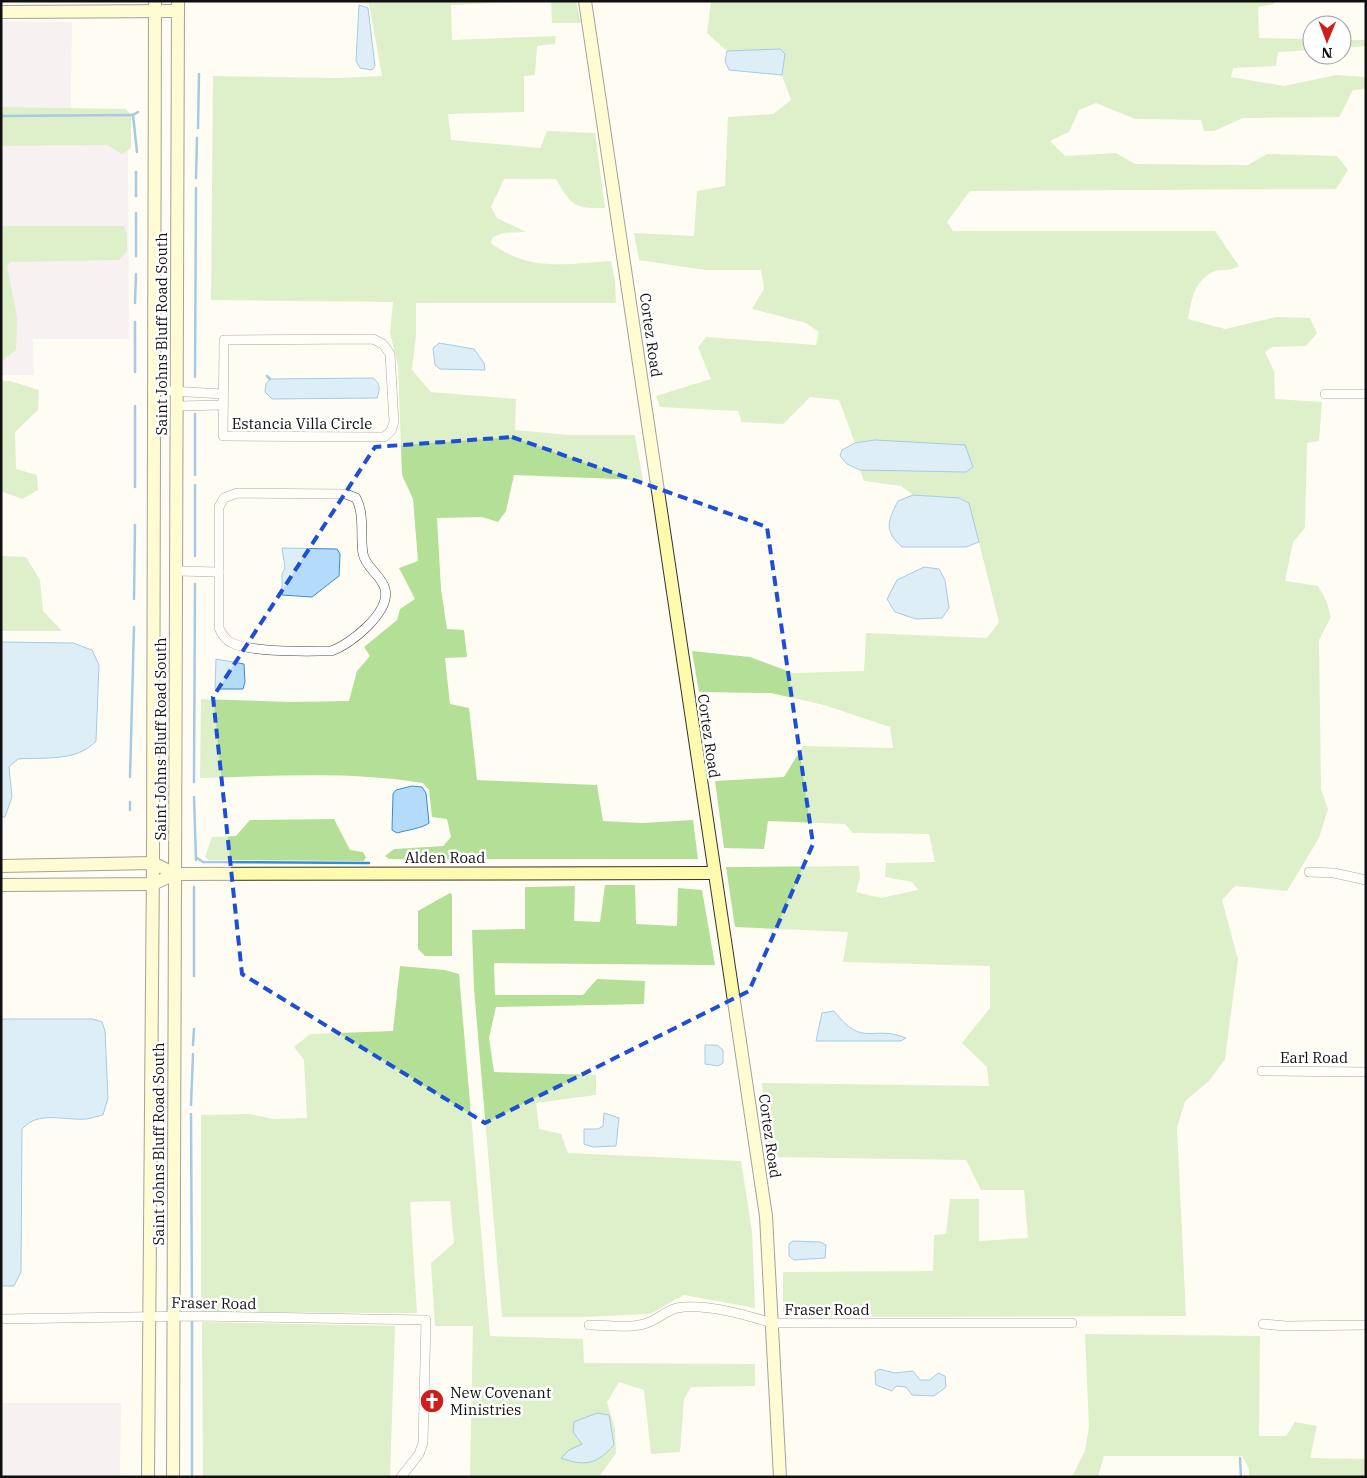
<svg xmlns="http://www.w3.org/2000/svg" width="1367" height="1478" viewBox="0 0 1367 1478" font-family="'IBM Plex Serif',serif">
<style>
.industrial{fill:#eee4ef}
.forest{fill:#b4df97}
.water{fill:#b4dcfa;stroke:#368dd6}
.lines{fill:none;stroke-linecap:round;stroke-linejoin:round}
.stream{stroke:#368dd6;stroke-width:2.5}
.street-casing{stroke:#434343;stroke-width:10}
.secondary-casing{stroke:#323232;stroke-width:14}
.street{stroke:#fff;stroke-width:9}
.secondary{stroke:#fffbae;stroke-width:12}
.marked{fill:none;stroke:#1d4ed8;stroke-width:4;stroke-dasharray:10 6;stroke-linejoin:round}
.labels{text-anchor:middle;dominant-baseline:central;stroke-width:5;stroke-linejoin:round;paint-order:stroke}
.street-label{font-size:15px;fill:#101010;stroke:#fff}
.poi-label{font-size:15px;fill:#101010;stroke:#fff;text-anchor:start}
</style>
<rect width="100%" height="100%" fill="#fffdf3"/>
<g class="industrial">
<path d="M 1,21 L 72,22 L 71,112 L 128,113 L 129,339 L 33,339 L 34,375 L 1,375 Z"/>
<path d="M 1,1403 L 121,1403 L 120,1477 L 1,1477 Z"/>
</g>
<g class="forest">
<path d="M 345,1 L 539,1 L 451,5 L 452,40 L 556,36 L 555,44 L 537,46 L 535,75 L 524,76 L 524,112 L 448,114 L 451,140 L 540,148 L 547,131 L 595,133 L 605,208 C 574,209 571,205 556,179 L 504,179 L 491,207 L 497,218 L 526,232 L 503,233 L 493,237 L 491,243 C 529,272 567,264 611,261 L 615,280 L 616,303 L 416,303 L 416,336 L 412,370 L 431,392 L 516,399 L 515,430 L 569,435 L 635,435 L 643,480 L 514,475 L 506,511 L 498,522 L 482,517 L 437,518 L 441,589 L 447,629 L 464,630 L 467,657 L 445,658 L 450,704 L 469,708 L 477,780 L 597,785 L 603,821 L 642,823 L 693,820 L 698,859 L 389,859 L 385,856 L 394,849 L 443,846 L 451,837 L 447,819 L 432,817 L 429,790 L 423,783 C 350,771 275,776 200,778 L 201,699 L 290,702 L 349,701 L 357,671 L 370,656 L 364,647 L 397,620 L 400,609 L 415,599 L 399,568 L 418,561 L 413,499 L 402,475 L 398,365 L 390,333 L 393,302 L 211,300 L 213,76 L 338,78 L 382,76 L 369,4 Z"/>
<path d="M 551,1 L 576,1 L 581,23 L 552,23 Z"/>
<path d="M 711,1 L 1273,1 L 1274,4 L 1258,7 L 1259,38 L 1312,39 L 1312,50 L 1278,52 L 1276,66 L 1233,68 L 1231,77 L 1284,86 L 1336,75 L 1366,77 L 1366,89 L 1353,90 L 1339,117 L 1243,118 L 1214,131 L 1204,131 L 1201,120 L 1135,119 L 1096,103 L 1079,110 L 1069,132 L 1050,141 L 1065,156 L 1116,153 L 1135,164 L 1248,165 L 1267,154 L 1337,156 L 1348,170 L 1336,189 L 970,191 L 947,222 L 953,231 L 1215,231 L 1239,266 C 1229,272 1221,268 1213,272 C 1193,282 1192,300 1188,319 L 1225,329 L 1276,317 L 1310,318 L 1317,333 L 1306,346 L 1272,347 L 1265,352 L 1274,371 L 1275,399 L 1322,402 L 1319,441 L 1307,443 L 1305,528 L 1293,542 L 1285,581 L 1318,586 L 1326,600 L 1331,617 L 1319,640 L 1321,789 L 1328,809 L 1319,838 L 1287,891 L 1235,886 L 1222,900 L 1238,959 L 1225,1059 L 1209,1081 L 1185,1101 L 1177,1128 L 1186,1316 L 787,1317 L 783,1310 L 783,1272 L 933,1271 L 934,1235 L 946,1234 L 950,1199 L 979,1199 L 979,1241 L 1028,1238 L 1024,1190 L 981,1190 L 966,1160 L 770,1157 L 762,1083 L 989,1086 L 987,1067 L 962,1043 L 990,1008 L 990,966 L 843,962 L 848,932 L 735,927 L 726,867 L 859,866 L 860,878 L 856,892 L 881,898 L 918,890 L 912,882 L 885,877 L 886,863 L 935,862 L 929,834 L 853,833 L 845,824 L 768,821 L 764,849 L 724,848 L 715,781 L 784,777 L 803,746 L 893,748 L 890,727 L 824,705 L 771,693 L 699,692 L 692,651 L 750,657 L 793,673 L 864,671 L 866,633 L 987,638 L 999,622 L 969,503 L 959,498 L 913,495 L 901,486 L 864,481 L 860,470 L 966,472 L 875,440 L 855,443 L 839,400 L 810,397 L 783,424 L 742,422 L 738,411 L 660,407 L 656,396 L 711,379 L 698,347 L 706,337 L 816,345 L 819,332 L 806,323 L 752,309 L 764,289 L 761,270 L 705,270 L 639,260 L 634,233 L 694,236 L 697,191 L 725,186 L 728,117 L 773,114 L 791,100 L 782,75 L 785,54 L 780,49 L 727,51 L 707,33 Z"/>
<path d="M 1342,40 L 1366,40 L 1366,46 L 1342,48 Z"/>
<path d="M 1,107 L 126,109 L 131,115 L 131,148 L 122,154 L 107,145 L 1,146 Z"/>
<path d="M 1,226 L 124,226 L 127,234 L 127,251 L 119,260 L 10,262 L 7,266 L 17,317 L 16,350 L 1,362 Z"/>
<path d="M 1,381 L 10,381 L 39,390 L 38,410 L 15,432 L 16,469 L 37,475 L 38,490 L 22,499 L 1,491 Z"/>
<path d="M 1,556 L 26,557 L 40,580 L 43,611 L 62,631 L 1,631 Z"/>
<path d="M 334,819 L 350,850 L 363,852 L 366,857 L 364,861 L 209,860 L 205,857 L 212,837 L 236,836 L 250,820 Z"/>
<path d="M 605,885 L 635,885 L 636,924 L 677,926 L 678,888 L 702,890 L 715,965 L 494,963 L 495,995 L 583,995 L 597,979 L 645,981 L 644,1004 L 496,1007 L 489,1038 L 494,1072 L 596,1075 L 596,1095 L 536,1103 L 539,1129 L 561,1134 L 568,1153 L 741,1161 L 752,1231 L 755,1308 L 684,1295 L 650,1314 L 583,1317 L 502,1317 L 474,989 L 472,930 L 525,929 L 525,887 L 575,886 L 574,921 L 600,922 Z"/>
<path d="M 450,893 L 452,895 L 452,956 L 425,956 L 418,949 L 418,911 Z"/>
<path d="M 400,966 L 445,970 L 459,974 L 490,1336 L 583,1339 L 584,1363 L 755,1364 L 755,1386 L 691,1387 L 684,1399 L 680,1452 L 651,1454 L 644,1390 L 619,1382 L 607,1402 L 615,1429 L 616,1453 L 599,1477 L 470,1477 L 473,1326 L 435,1326 L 431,1263 L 454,1243 L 450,1201 L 410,1202 L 417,1313 L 201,1312 L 201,1115 L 249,1114 L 274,1119 L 307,1118 L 304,1060 L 294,1047 L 310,1034 L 393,1031 Z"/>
<path d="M 202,1322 L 395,1326 L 390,1477 L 203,1477 Z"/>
<path d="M 1085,1334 L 1260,1336 L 1259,1436 L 1286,1436 L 1295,1422 L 1317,1426 L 1310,1458 L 1366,1459 L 1366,1477 L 1249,1477 L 1249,1469 L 1242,1456 L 1104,1456 L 1098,1477 L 1072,1477 L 1085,1451 L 1089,1427 Z"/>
</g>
<g class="water">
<path d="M 359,5 L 368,8 L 375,66 L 372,70 L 360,68 L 356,61 Z"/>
<path d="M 780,49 L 785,54 L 782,75 L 729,70 L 725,61 L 727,51 Z"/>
<path d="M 439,343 L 474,349 L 484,363 L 485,370 L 440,369 L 435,365 L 433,348 Z"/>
<path d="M 373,378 C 381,384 380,389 377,398 L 272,399 L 265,392 L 266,384 L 270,379 Z"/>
<path d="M 875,440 L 965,445 L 973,467 L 966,472 L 860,470 L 847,464 L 840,456 L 842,450 L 855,443 Z"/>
<path d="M 913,495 L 959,498 L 969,503 L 979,542 L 966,547 L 902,547 C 883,530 888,521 898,501 Z"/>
<path d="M 282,548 L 337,549 L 340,554 L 339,576 L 312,597 L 282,595 L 282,574 L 285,568 Z"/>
<path d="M 924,567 L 939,569 L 945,580 L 949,608 L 942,618 L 916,619 L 895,612 L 887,599 L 897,580 Z"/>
<path d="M 1,642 L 73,643 L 92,650 L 99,665 L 96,741 C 77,762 45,757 18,759 L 9,767 L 12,797 L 5,817 L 1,817 Z"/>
<path d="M 216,659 L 244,664 L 245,682 L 243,689 L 215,689 Z"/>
<path d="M 412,786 L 422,787 L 426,793 L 429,823 C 423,828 407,830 397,833 L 392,830 L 393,794 L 396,790 Z"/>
<path d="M 834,1011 C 863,1049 872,1024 906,1038 L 901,1041 L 816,1041 L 822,1013 Z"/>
<path d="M 1,1019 L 93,1019 L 102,1022 L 105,1031 L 108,1098 L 103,1115 C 98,1116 92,1118 87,1119 C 65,1121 38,1110 22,1129 L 21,1272 L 14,1286 L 1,1286 Z"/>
<path d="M 705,1045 L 717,1045 L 723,1050 L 723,1063 L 718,1066 L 705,1064 Z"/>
<path d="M 604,1113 L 619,1118 L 616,1146 L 593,1147 L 584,1144 L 584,1129 L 598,1129 L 603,1126 Z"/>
<path d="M 793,1241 L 820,1242 L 826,1245 L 825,1258 L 794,1260 L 789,1256 L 789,1244 Z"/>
<path d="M 879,1369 L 895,1373 L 913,1371 L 920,1380 L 930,1380 L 938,1373 L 945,1376 L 946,1387 L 934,1396 L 912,1395 L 906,1387 L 896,1386 L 892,1391 L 876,1385 L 875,1372 Z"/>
<path d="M 597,1413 L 609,1415 L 614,1445 C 597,1464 585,1467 561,1458 L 569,1450 L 582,1444 L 573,1432 L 574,1422 Z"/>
</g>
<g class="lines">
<g class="stream">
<path d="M 1,116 L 133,115"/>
<path d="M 198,128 L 199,74"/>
<path d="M 137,152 L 133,115 L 138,112"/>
<path d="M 196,178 L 197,138"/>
<path d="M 136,196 L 136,172"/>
<path d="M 136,256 L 136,213"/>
<path d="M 135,303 L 136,274"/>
<path d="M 135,372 L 135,322"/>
<path d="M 267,376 L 270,379"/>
<path d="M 195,377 L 196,188"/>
<path d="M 135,406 L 135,487"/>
<path d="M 195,475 L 195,414"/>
<path d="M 195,485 L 195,556"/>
<path d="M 134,599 L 135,525"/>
<path d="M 130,777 L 134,627"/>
<path d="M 194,782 L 195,584"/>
<path d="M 194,797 L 196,860"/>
<path d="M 130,810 L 130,802"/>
<path d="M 197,858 L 203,862 L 369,863"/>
<path d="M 194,976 L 194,887"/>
<path d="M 193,1045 L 194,1029"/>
<path d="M 191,1105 L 193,1054"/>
<path d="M 191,1114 L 192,1310"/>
<path d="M 192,1322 L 192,1477"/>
<path d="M 1240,1458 L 1241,1477"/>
</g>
<g class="street-casing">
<g id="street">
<path d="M 373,339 L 383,344 L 390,354 L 394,422 L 391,431 L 384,437 L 223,436 L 224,340 Z"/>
<path d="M 153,390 L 223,394"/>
<path d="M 1325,394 L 1366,394"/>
<path d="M 177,406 L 223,405"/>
<path d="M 237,493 L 346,494 L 356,498 C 365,515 360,535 363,554 C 366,568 382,576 385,589 C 391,612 350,645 331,651 C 304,651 255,653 232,643 C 225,640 222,635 219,628 L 219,507 L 224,498 Z"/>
<path d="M 177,571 L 219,572"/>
<path d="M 1309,872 L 1334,873 L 1366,880"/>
<path d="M 1262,1071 L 1366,1072"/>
<path d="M 1,1319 L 194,1316 L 426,1320 L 423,1443 L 419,1454 L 401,1477"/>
<path d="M 1263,1324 L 1286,1326 L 1366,1325"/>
<path d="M 589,1325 C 606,1325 630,1329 647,1323 C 657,1320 667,1310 677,1308 C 705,1303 746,1315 772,1323 L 1072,1323"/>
</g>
</g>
<g class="secondary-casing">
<g id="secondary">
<path d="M 585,1 L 766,1216 L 780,1477"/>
<path d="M 1,12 L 178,11"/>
<path d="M 1,866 L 153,863 L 175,874"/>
<path d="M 1,885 L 153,884 L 175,874 L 714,873"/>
<path d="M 148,1477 L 153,863 L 155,1"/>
<path d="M 173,1477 L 178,1"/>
</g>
</g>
<use href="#street" class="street"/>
<use href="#secondary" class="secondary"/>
</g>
<path d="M0 0H1367V1478H0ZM 512,437 L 767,527 L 813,844 L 749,991 L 485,1123 L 242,974 L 213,697 L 375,447 Z" fill="#fffdf3" fill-opacity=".55" fill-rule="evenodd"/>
<path class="marked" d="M 512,437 L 767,527 L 813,844 L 749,991 L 485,1123 L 242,974 L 213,697 L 375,447 Z"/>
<defs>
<g id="church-disc" transform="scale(1.25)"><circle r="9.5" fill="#cb1f1e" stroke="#fff"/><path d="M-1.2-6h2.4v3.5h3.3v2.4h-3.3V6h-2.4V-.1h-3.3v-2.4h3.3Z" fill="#fff"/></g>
</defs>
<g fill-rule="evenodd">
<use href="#church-disc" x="432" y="1401"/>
</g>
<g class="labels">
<g class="street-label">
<text transform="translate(161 334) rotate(-90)">Saint Johns Bluff Road South</text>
<text transform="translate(651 335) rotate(82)">Cortez Road</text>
<text x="302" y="423">Estancia Villa Circle</text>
<text transform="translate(709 736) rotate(82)">Cortez Road</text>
<text transform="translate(160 739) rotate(-90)">Saint Johns Bluff Road South</text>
<text x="445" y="857">Alden Road</text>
<text x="1314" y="1057">Earl Road</text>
<text transform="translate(770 1136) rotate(82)">Cortez Road</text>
<text transform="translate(158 1144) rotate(-90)">Saint Johns Bluff Road South</text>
<text transform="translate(214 1303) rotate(1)">Fraser Road</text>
<text x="827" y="1309">Fraser Road</text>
</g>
<g class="poi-label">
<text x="450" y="1392">New Covenant<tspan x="450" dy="17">Ministries</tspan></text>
</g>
</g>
<rect width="1367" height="1478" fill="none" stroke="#101010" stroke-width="5"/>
<g transform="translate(1327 40) rotate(181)"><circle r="24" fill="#ffffff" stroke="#9f9f9f"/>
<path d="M0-4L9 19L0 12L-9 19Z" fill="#cb1f1e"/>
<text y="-8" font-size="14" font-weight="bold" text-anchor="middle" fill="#101010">N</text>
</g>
</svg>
